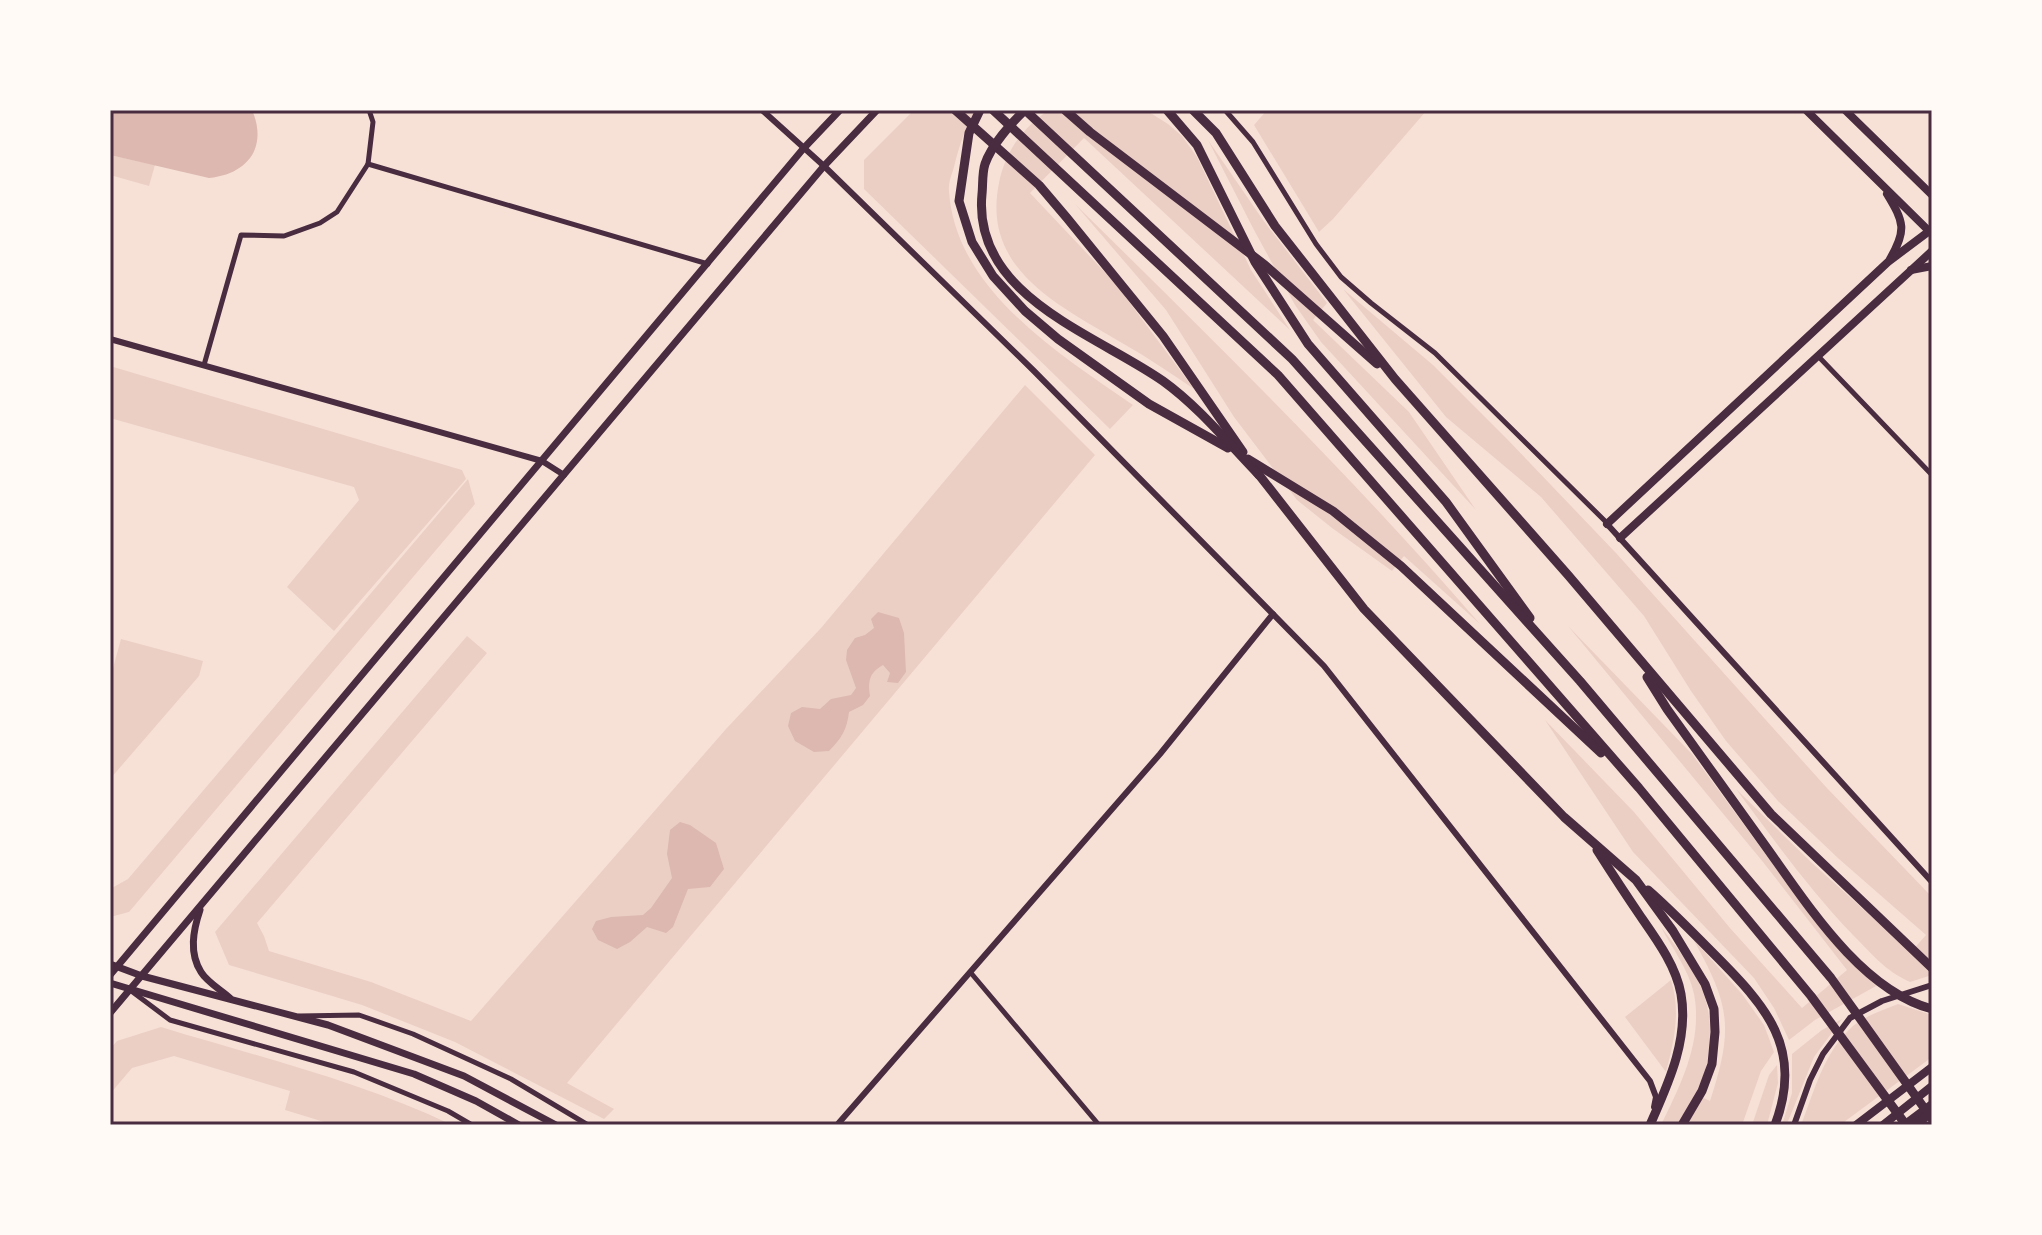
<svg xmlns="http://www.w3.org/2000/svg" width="2042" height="1235" viewBox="0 0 2042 1235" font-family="Overpass,sans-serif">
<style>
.green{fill:#ebcfc5}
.water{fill:#dcb8b0}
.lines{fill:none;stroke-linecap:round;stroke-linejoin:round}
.minor{stroke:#4a2c40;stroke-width:5}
.tertiary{stroke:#4a2c40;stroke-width:6}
.secondary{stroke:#4a2c40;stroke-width:7}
.primary{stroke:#4a2c40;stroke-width:8}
.trunk{stroke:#4a2c40;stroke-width:8}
.motorway{stroke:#4a2c40;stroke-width:9}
.neatline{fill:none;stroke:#4a2c40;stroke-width:3}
</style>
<rect width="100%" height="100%" fill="#f7e1d7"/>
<g class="green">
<path d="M 914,110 L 975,110 C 965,129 959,146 954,167 C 952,174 948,183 949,191 C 955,289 1059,354 1133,405 L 1110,429 L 864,189 L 864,160 Z"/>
<path d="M 1049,110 L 1146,110 L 1168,124 L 1182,136 L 1197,157 L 1251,270 L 1290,330 L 1084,138 L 1030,193 L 1115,283 L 1194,389 C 1170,373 1147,357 1122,343 C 1060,306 981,270 999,183 C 1005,152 1022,128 1049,110 Z"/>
<path d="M 1267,110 L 1427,110 L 1333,219 L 1319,232 L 1254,125 Z"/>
<path d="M 1208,140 L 1263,220 L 1327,303 L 1313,320 L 1409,412 L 1476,510 L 1321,342 L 1295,305 L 1254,230 Z"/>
<path d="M 110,155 L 155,165 L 149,186 L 110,175 Z"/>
<path d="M 1075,204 C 1213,340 1353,477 1480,624 L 1404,556 L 1392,571 L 1332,528 L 1297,500 L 1234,417 L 1166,310 Z"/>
<path d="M 1343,289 L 1433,365 L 1507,439 L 1616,553 L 1826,787 L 1932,897 L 1932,975 L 1910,982 C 1884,970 1873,955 1853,935 C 1810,890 1773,839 1736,789 L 1812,863 L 1911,952 L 1926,935 L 1839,859 L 1778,801 L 1726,741 L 1691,691 L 1644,616 L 1541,497 L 1446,417 Z"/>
<path d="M 110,366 L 462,470 L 466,479 L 334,631 L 287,587 L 359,500 L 354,487 L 110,418 Z"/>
<path d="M 1025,385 L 1095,455 L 567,1083 L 614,1109 L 604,1119 L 455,1042 L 362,1005 L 229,965 L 215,932 L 467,636 L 487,653 L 257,923 L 264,936 L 269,951 L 371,982 L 471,1021 L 726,729 L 821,628 Z"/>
<path d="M 468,479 L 475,504 L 129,912 L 110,917 L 110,889 L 128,879 Z"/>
<path d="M 1568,626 L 1692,754 L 1808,912 L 1876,986 L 1815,1020 L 1789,1040 L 1774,1008 L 1754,978 L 1633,852 L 1545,720 L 1634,812 L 1730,928 L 1802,1008 L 1847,970 L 1763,862 Z"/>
<path d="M 121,639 L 203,661 L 199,676 L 110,779 L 110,679 Z"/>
<path d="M 1661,927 C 1691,966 1715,994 1709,1046 C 1708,1054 1708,1063 1705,1071 C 1703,1079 1698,1086 1696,1094 L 1710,1101 C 1734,1028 1730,1005 1693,939 L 1742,994 L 1764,1025 L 1774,1052 L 1761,1071 L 1742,1125 L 1661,1125 C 1681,1084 1703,1041 1694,994 C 1689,970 1672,948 1661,927 Z"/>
<path d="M 1671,980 C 1681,1012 1674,1041 1666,1072 L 1625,1017 Z"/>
<path d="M 1898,1004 L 1932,1015 L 1932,1057 L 1840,1125 L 1801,1125 C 1815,1090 1823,1053 1853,1026 C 1865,1016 1883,1010 1898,1004 Z"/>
<path d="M 1842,1019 L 1814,1057 L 1789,1119 L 1786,1125 L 1782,1125 L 1792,1093 L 1792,1054 L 1822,1030 Z"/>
<path d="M 161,1027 C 259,1057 360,1081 452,1125 L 334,1125 L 285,1110 L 290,1091 L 174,1056 L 132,1068 L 110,1094 L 110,1049 L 117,1041 Z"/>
<path d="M 1777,1065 L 1778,1083 L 1767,1125 L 1752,1125 L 1769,1075 Z"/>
</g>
<g class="water">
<path d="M 110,110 L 252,110 C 268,147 248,174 209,178 L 110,155 Z"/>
<path d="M 878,612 L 899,618 L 904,633 L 906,672 L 898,683 L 887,682 L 890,673 L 883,665 C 869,673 868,681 870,696 L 863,705 L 849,712 C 847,729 842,738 829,751 L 814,752 L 795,741 L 788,726 L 791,713 L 802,707 L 820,709 L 831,699 L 851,695 L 856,688 L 846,660 L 847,650 L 855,638 L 865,635 L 874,628 L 871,619 Z"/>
<path d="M 680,822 L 690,825 L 716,843 L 724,869 L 710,887 L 688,889 L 673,927 L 666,933 L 647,927 L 630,942 L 617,949 L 598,940 L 592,929 L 596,921 L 611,917 L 643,915 L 651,908 L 672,878 L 667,854 L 670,830 Z"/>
</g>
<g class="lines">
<g class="minor">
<path d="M 1225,110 L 1253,142 L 1316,244 L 1341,277 L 1371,303 L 1435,353 L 1607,523"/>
<path d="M 368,164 L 708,264"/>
<path d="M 1818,356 L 1932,475"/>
<path d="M 204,365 L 241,235 L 284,236 L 320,223 L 337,212 L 368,164 L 373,122 L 369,110"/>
<path d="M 971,973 L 1099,1125"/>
<path d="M 130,990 L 170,1020 L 354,1072 L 448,1111 L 472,1125"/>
<path d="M 299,1016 L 359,1015 L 413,1034 L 511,1079 L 588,1125"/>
</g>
<g class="tertiary">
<path d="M 762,110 L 824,166 L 1034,371 L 1324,666 L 1650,1081 L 1656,1097 L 1654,1107"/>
<path d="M 110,339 L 542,461 L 564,475"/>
<path d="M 1607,524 L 1932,882"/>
<path d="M 837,1125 L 1160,754 L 1273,614"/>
<path d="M 1794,1125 L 1810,1080 L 1823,1054 L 1850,1018 L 1882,1001 L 1932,985"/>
</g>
<g class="secondary">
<path d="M 200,910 C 193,931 189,953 201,972 C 207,982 221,990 230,998"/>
<path d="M 110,964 L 142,976 L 328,1025 L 464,1076 L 556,1125"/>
<path d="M 110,975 L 803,149 L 840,110"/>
<path d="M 110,983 L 414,1074 L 476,1101 L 519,1125"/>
<path d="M 110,1013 L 824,166 L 877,110"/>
</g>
<g class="primary">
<path d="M 1806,110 L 1931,233"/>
<path d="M 1845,110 L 1932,195"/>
<path d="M 1887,194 C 1904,222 1907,230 1890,259"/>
<path d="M 1911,270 L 1932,266"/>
<path d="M 1607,524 L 1888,262 L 1932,229"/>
<path d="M 1620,538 L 1932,251"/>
</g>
<g class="trunk">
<path d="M 1856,1125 L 1932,1067"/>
<path d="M 1883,1125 L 1932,1086"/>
<path d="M 1904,1125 L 1932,1104"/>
</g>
<g class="motorway">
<path d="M 955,110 L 1039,185 L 1067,218 L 1163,336 L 1243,452"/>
<path d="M 980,110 L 969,133 L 959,201 L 972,242 L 993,276 L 1025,311 L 1058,339 L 1149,404 L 1228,448"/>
<path d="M 993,110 L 1278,375 L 1639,788 L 1811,996 L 1906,1125"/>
<path d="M 1065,110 L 1090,132 L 1265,265 L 1377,364"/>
<path d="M 1167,110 L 1197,145 L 1255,262 L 1308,344 L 1446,502 L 1530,618"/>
<path d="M 1193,110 L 1216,133 L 1275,226 L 1395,379 L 1568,575 L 1771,814 L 1932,968"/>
<path d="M 1248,459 L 1333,511 L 1401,566 L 1601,753"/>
<path d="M 1256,471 L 1364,609 L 1564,817 L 1636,880 L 1673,931 L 1705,984 L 1714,1009 L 1715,1032 L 1712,1064 L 1702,1091 L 1682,1125"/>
<path d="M 1259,475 C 1228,443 1199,407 1163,381 C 1096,334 972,296 982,194 C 983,185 982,173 985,164 C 991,146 1011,123 1025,110 L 1292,359 L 1580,681 L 1831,978 L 1932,1119"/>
<path d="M 1647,677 L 1667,709 C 1699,754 1732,799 1764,844 C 1806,902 1860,990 1932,1009"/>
<path d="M 1597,850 C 1611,872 1626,895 1641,917 C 1657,940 1676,966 1681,994 C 1689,1040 1668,1084 1650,1125"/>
<path d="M 1648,890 C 1671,910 1692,932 1714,954 C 1766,1006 1804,1048 1775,1125"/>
<path d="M 1916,1125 L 1932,1111"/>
</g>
</g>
<rect width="2042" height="1235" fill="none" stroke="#fffaf5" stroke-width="224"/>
<rect x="112" y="112" width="1818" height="1011" class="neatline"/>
</svg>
